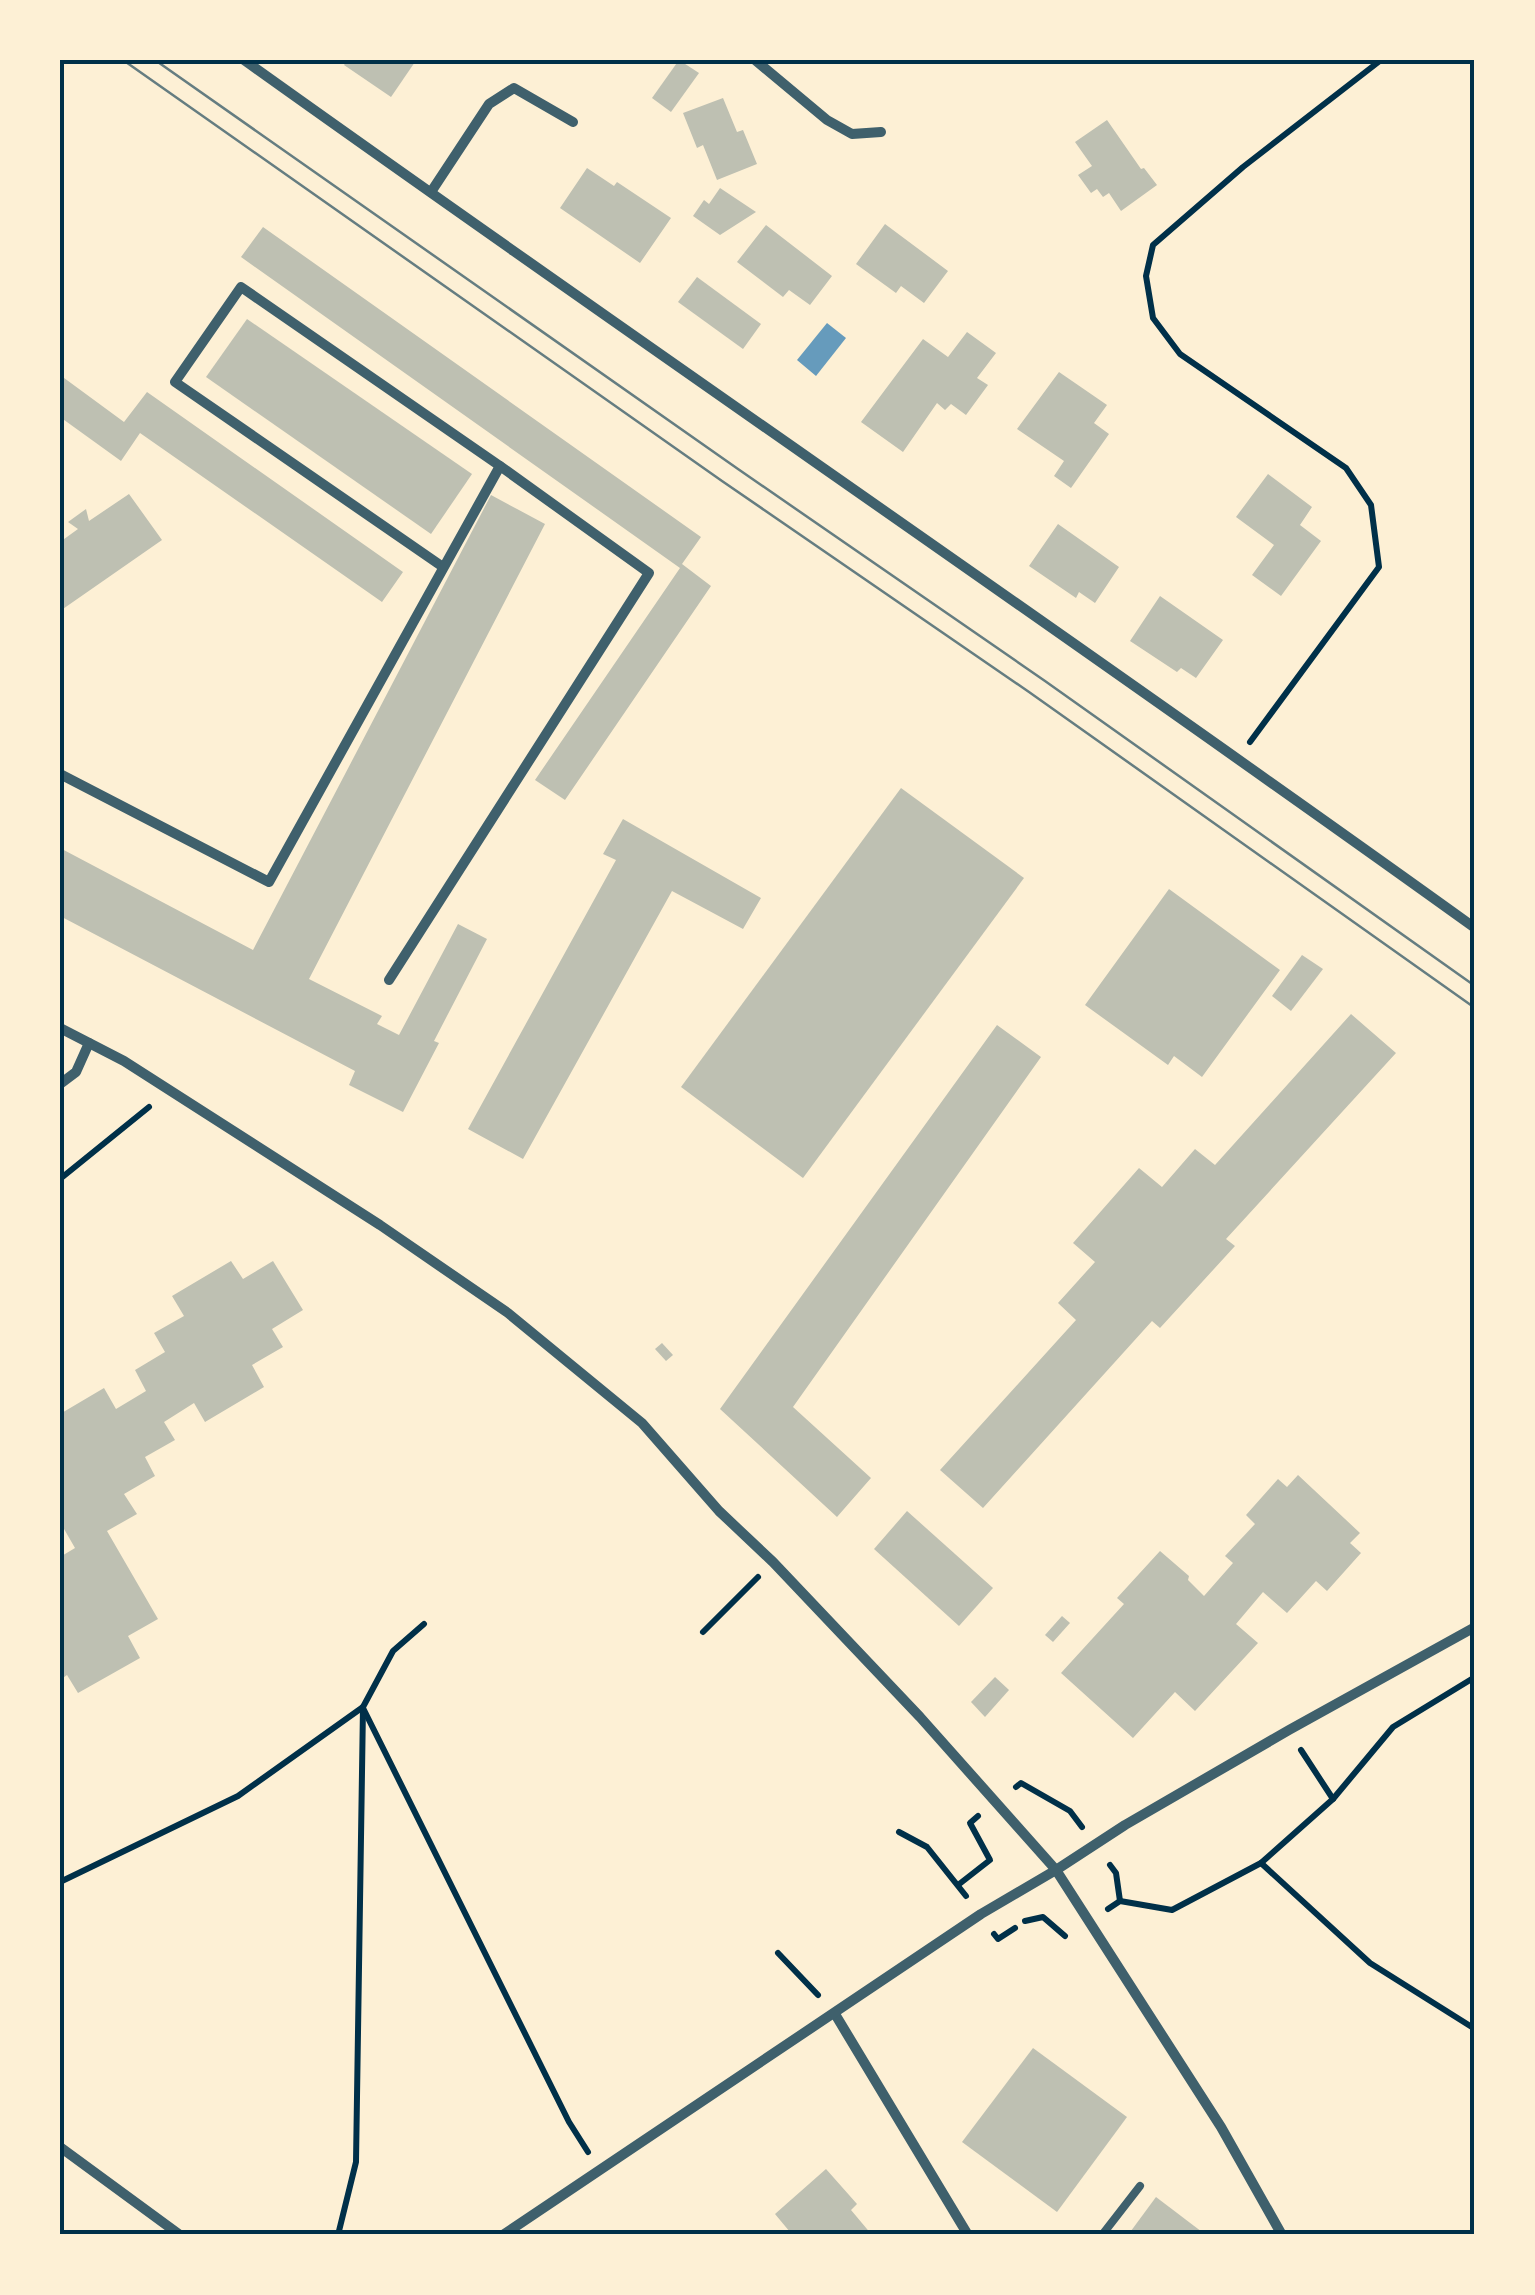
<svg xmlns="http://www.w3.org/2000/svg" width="1535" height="2295" viewBox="0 0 1535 2295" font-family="Rubik,sans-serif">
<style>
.water{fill:#669bbc}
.building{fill:#bec0b2}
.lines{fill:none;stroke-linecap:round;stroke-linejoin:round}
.path{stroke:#003049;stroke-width:6}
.service{stroke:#3f606c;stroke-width:8}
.minor{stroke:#3f606c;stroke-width:10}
.tram{stroke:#657d81;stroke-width:2.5}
.neatline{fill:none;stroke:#003049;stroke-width:4}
</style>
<rect width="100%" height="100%" fill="#fdf0d5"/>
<path class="water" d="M 827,323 L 846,338 L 816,376 L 797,360 Z"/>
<g class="building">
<path d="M 347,60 L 412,60 L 415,62 L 391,97 L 344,65 Z"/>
<path d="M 679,60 L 699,73 L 671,112 L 652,98 Z"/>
<path d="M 723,98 L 737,132 L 743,130 L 757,164 L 717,180 L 703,145 L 697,148 L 683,113 Z"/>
<path d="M 1107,120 L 1141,169 L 1144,168 L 1157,185 L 1121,211 L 1109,193 L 1103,197 L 1097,189 L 1091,193 L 1078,175 L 1092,166 L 1075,142 Z"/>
<path d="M 587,168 L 614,186 L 617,182 L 671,218 L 640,263 L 560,208 Z"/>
<path d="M 720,188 L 756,212 L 720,235 L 693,216 L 704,200 L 709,204 Z"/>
<path d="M 885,224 L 948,271 L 924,303 L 901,286 L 896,293 L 856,264 Z"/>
<path d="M 766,225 L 832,276 L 810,305 L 789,290 L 783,297 L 737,262 Z"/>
<path d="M 263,227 L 701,537 L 682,564 L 711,586 L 565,800 L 535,780 L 680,568 L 241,257 Z"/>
<path d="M 697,277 L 761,324 L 743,349 L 678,302 Z"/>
<path d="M 247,319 L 472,474 L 431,534 L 206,377 Z"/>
<path d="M 967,332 L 996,353 L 977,378 L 988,385 L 966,415 L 951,404 L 945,410 L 937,403 L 903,452 L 861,422 L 923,339 L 948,357 Z"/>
<path d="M 1059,372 L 1107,405 L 1094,423 L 1109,434 L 1071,488 L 1054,476 L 1064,461 L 1017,429 Z"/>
<path d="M 60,375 L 124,422 L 147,392 L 403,572 L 382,602 L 140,433 L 121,461 L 60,417 Z"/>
<path d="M 1268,474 L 1312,507 L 1300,525 L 1321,541 L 1281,596 L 1252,575 L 1274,545 L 1236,517 Z"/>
<path d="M 129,494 L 162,540 L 60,611 L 60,542 L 78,529 L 68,522 L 86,509 L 89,521 Z"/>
<path d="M 491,495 L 545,524 L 309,979 L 382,1016 L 377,1024 L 399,1035 L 458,924 L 487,939 L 434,1041 L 439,1043 L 403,1112 L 349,1085 L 355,1071 L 60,916 L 60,848 L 253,950 Z"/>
<path d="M 1058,524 L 1119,567 L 1095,603 L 1079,592 L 1076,598 L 1029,566 Z"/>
<path d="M 1160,596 L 1223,640 L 1196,678 L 1181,668 L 1177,672 L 1130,641 Z"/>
<path d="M 901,788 L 1024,878 L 803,1178 L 681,1087 Z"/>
<path d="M 623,819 L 761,898 L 743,929 L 672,891 L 523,1159 L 468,1129 L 616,860 L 603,854 Z"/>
<path d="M 1169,889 L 1280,970 L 1202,1077 L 1174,1056 L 1168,1065 L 1085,1005 Z"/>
<path d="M 1302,955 L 1323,969 L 1291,1011 L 1272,996 Z"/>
<path d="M 1351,1014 L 1396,1053 L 1226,1239 L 1235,1246 L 1160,1328 L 1152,1321 L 983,1508 L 940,1470 L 1076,1320 L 1058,1303 L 1095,1262 L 1073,1243 L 1139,1168 L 1162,1187 L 1195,1149 L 1215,1165 Z"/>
<path d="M 997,1025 L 1041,1057 L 793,1407 L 871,1478 L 837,1517 L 720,1409 Z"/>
<path d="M 231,1261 L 243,1279 L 273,1261 L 303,1310 L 272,1329 L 283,1347 L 252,1365 L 264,1387 L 205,1422 L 194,1403 L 164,1422 L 175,1440 L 145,1457 L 155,1476 L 124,1494 L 137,1514 L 107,1531 L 158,1619 L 128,1636 L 140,1658 L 78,1693 L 67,1675 L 60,1680 L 60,1557 L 75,1548 L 60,1522 L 60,1414 L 104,1388 L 116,1409 L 146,1391 L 135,1370 L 165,1352 L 154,1333 L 184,1316 L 172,1296 Z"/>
<path d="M 662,1343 L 673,1355 L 666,1361 L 655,1349 Z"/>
<path d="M 1298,1475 L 1360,1533 L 1350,1543 L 1361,1553 L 1327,1591 L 1316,1581 L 1287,1613 L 1263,1592 L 1236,1624 L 1258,1643 L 1195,1711 L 1175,1692 L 1133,1738 L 1061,1673 L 1124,1604 L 1117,1598 L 1160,1551 L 1189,1576 L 1188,1580 L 1204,1596 L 1233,1563 L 1225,1556 L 1255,1524 L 1246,1515 L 1278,1479 L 1287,1487 Z"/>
<path d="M 907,1511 L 993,1588 L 959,1626 L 874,1549 Z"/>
<path d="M 1062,1616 L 1070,1623 L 1053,1642 L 1045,1635 Z"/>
<path d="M 995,1677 L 1009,1690 L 985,1717 L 971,1702 Z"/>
<path d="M 1033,2048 L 1127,2117 L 1057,2212 L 962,2142 Z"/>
<path d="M 826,2169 L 857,2204 L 851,2210 L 872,2235 L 787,2235 L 790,2232 L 775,2214 Z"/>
<path d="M 1156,2197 L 1206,2235 L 1128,2235 Z"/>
</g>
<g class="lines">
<g class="path">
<path d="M 1250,742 L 1379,567 L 1371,505 L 1346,468 L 1180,354 L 1153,318 L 1146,276 L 1153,245 L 1243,167 L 1381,60"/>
<path d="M 60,1179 L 149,1107"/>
<path d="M 703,1632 L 758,1577"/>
<path d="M 363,1708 L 569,2122 L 588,2152"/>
<path d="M 1301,1750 L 1333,1799"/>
<path d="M 1016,1787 L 1021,1783 L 1070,1811 L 1082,1827"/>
<path d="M 899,1832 L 927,1847 L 966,1896"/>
<path d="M 1261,1863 L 1370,1963 L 1475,2029"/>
<path d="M 1110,1865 L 1116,1873 L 1120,1901"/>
<path d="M 60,1882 L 238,1796 L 363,1707 L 393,1651 L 424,1624"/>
<path d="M 958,1885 L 990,1860 L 970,1823 L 978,1816"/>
<path d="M 1108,1909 L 1120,1901 L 1172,1910 L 1261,1863 L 1333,1799 L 1393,1727 L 1475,1677"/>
<path d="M 1025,1921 L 1043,1917 L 1065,1936"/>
<path d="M 994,1934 L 998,1939 L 1015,1928"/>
<path d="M 778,1953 L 818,1995"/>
<path d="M 338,2235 L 356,2162 L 363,1707"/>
</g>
<path class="service" d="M 1102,2235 L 1140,2186"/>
<g class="minor">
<path d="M 244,60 C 652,352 1068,635 1475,928"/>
<path d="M 755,60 L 827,120 L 852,134 L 881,132"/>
<path d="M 431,192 L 489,104 L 514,88 L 573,122"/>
<path d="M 443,567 L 175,382 L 241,287 L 500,466"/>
<path d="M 60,774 L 269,882 L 500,466 L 649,573 L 389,980"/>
<path d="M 60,1028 L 124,1061 L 380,1225 L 508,1313 L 642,1423 L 719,1511 L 773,1562 L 920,1717 L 1056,1870 L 1221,2127 L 1282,2235"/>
<path d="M 60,1084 L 76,1072 L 89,1043"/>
<path d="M 835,2014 L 968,2235"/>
<path d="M 60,2147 L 180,2235"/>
<path d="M 503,2235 L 981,1914 L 1056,1870 L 1125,1825 L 1289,1730 L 1475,1627"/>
</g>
<g class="tram">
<path d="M 123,60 L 722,481 L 1029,692 L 1475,1008"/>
<path d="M 155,60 L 738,469 L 1045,681 L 1475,986"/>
</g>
</g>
<rect width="1535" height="2295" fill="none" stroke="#fdf0d5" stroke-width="125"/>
<rect x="62" y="62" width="1410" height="2170" class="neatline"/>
</svg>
